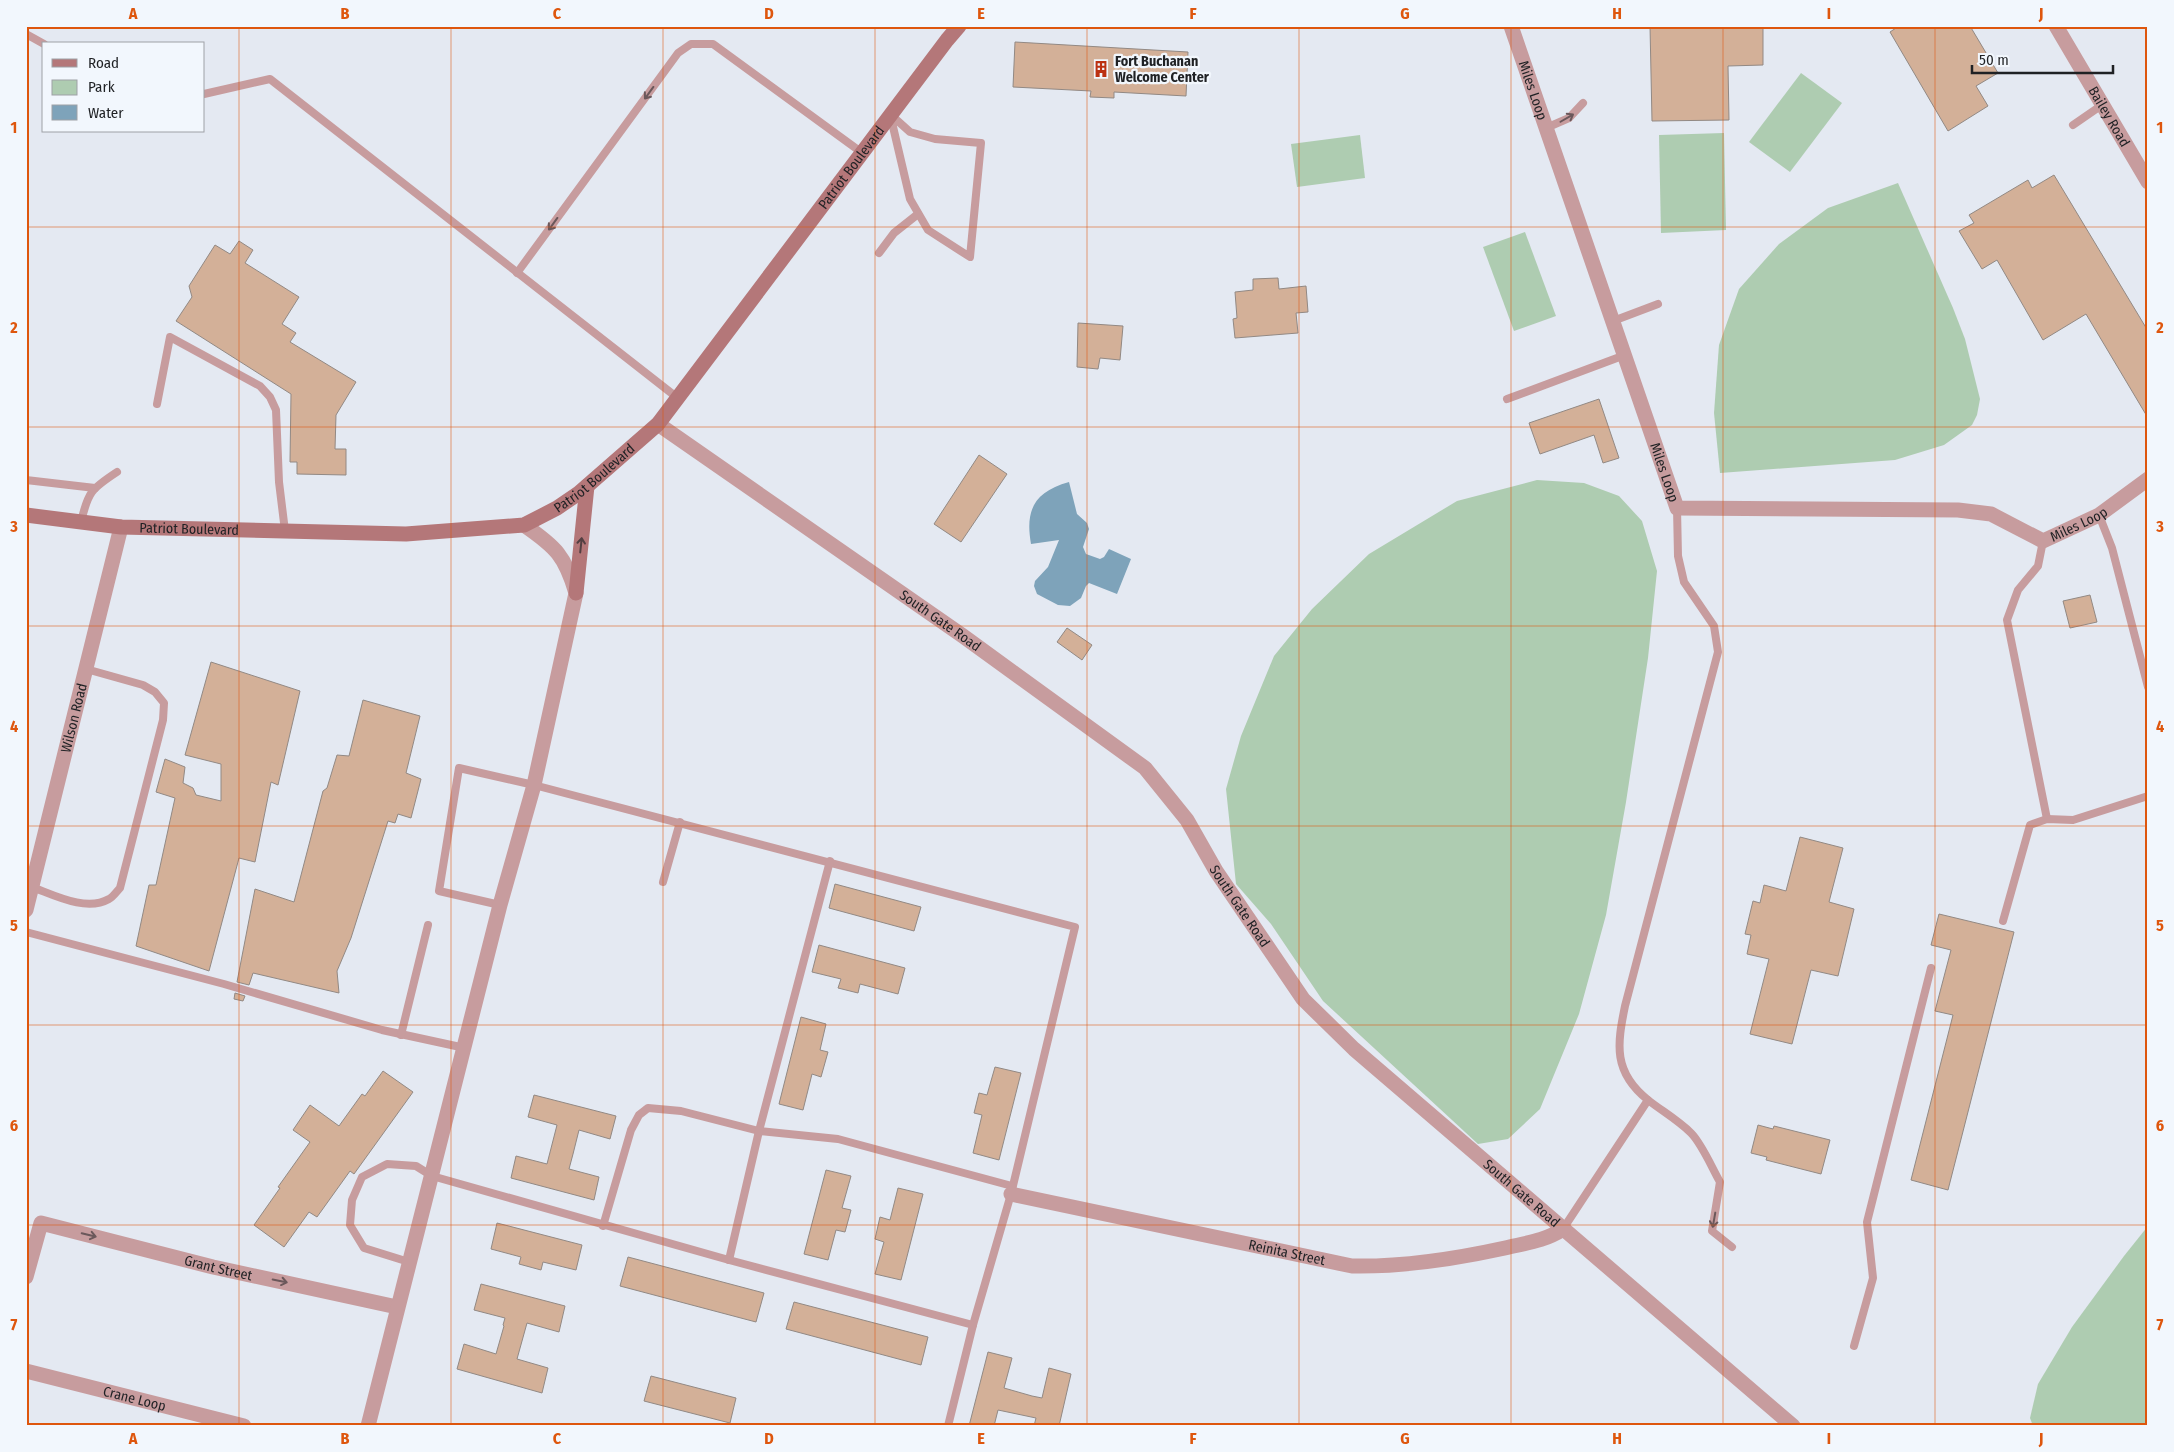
<svg xmlns="http://www.w3.org/2000/svg" width="2174" height="1452" viewBox="0 0 2174 1452" font-family="'Fira Sans Condensed',sans-serif">
<style>
.green{fill:#aeccb1}
.water{fill:#7ea3ba}
.building{fill:#d3b098;stroke:#928984}
.lines{fill:none;stroke-linecap:round;stroke-linejoin:round}
.lane{stroke:#c79c9e;stroke-width:8}
.street{stroke:#c79c9e;stroke-width:15}
.secondary{stroke:#b47779;stroke-width:15}
.oneway{stroke:#6b585b}
.oneway2{stroke:#533f42}
.grid{fill:none;stroke:#de560d;stroke-width:1;stroke-opacity:0.55}
.labels{text-anchor:middle;dominant-baseline:central;stroke-width:4.5;stroke-linejoin:round;paint-order:stroke}
.poi-label{font-size:14px;font-weight:bold;fill:#1f2124;stroke:#f2f7fd;text-anchor:start}
.street-label{font-size:14px;fill:#1f2124;stroke:#f2f7fd}
.neatline{fill:none;stroke:#de560d;stroke-width:2}
.grid-label{font-size:16px;text-anchor:middle;font-weight:bold;fill:#de560d}
</style>
<rect width="100%" height="100%" fill="#e4e9f2"/>
<g class="green">
<path d="M 1801,73 L 1842,103 L 1790,172 L 1749,142 Z"/>
<path d="M 1724,133 L 1726,230 L 1661,233 L 1659,135 Z"/>
<path d="M 1360,135 L 1365,178 L 1297,187 L 1291,144 Z"/>
<path d="M 1898,183 L 1953,308 L 1965,339 L 1980,399 L 1977,415 L 1972,425 L 1944,445 L 1895,460 L 1720,473 L 1714,413 L 1719,345 L 1739,289 L 1779,244 L 1828,208 Z"/>
<path d="M 1525,232 L 1556,316 L 1514,331 L 1483,247 Z"/>
<path d="M 1537,480 L 1584,483 L 1619,496 L 1642,521 L 1657,571 L 1648,658 L 1626,802 L 1606,915 L 1579,1014 L 1540,1109 L 1508,1139 L 1478,1144 L 1323,1001 L 1271,924 L 1236,884 L 1226,789 L 1241,736 L 1274,656 L 1312,609 L 1369,554 L 1457,501 Z"/>
<path d="M 2148,1226 L 2148,1426 L 2033,1426 L 2030,1418 L 2038,1384 L 2072,1327 L 2124,1256 Z"/>
</g>
<path class="water" d="M 1069,482 L 1077,514 L 1087,523 L 1089,529 L 1083,547 L 1086,554 L 1100,559 L 1104,557 L 1109,549 L 1131,559 L 1117,594 L 1089,583 L 1086,586 L 1081,598 L 1070,606 L 1058,605 L 1037,594 L 1034,586 L 1035,581 L 1048,567 L 1059,540 L 1031,544 C 1025,510 1034,492 1069,482 Z"/>
<g class="building">
<path d="M 1650,26 L 1763,26 L 1763,65 L 1728,66 L 1729,120 L 1652,121 Z"/>
<path d="M 1899,26 L 1970,26 L 1998,73 L 1976,86 L 1988,106 L 1948,131 L 1890,32 Z"/>
<path d="M 1015,42 L 1188,52 L 1186,96 L 1114,92 L 1114,98 L 1090,97 L 1091,91 L 1013,87 Z"/>
<path d="M 2054,175 L 2148,331 L 2148,418 L 2086,314 L 2043,340 L 1997,260 L 1982,269 L 1959,231 L 1974,223 L 1969,215 L 2028,180 L 2032,188 Z"/>
<path d="M 239,241 L 253,250 L 245,263 L 299,297 L 282,324 L 296,333 L 290,342 L 356,382 L 336,415 L 335,449 L 346,449 L 346,475 L 297,474 L 297,462 L 290,462 L 291,394 L 176,321 L 192,297 L 189,286 L 215,245 L 230,254 Z"/>
<path d="M 1278,278 L 1279,289 L 1306,286 L 1308,312 L 1296,313 L 1298,333 L 1235,338 L 1233,319 L 1237,318 L 1235,292 L 1253,290 L 1253,279 Z"/>
<path d="M 1078,323 L 1123,326 L 1120,360 L 1100,358 L 1098,369 L 1077,367 Z"/>
<path d="M 1599,399 L 1619,458 L 1603,463 L 1594,435 L 1540,454 L 1529,423 Z"/>
<path d="M 979,455 L 1007,474 L 961,542 L 934,524 Z"/>
<path d="M 2090,595 L 2097,622 L 2070,628 L 2063,601 Z"/>
<path d="M 1067,628 L 1092,645 L 1082,660 L 1057,642 Z"/>
<path d="M 211,662 L 300,691 L 278,785 L 271,782 L 255,862 L 239,858 L 209,971 L 136,946 L 149,885 L 156,885 L 175,798 L 156,792 L 165,759 L 185,767 L 183,783 L 193,788 L 196,795 L 221,801 L 221,764 L 185,755 Z"/>
<path d="M 363,700 L 420,716 L 406,773 L 421,779 L 411,818 L 398,814 L 395,823 L 388,821 L 351,938 L 337,971 L 339,993 L 253,973 L 249,985 L 237,982 L 255,889 L 294,902 L 323,791 L 327,788 L 337,755 L 349,756 Z"/>
<path d="M 1800,837 L 1843,848 L 1829,902 L 1854,909 L 1838,976 L 1811,970 L 1792,1044 L 1750,1034 L 1769,959 L 1747,954 L 1751,935 L 1745,934 L 1753,901 L 1760,903 L 1764,885 L 1786,891 Z"/>
<path d="M 835,884 L 921,907 L 914,931 L 829,908 Z"/>
<path d="M 1939,914 L 2014,932 L 1948,1190 L 1911,1180 L 1953,1015 L 1935,1011 L 1951,950 L 1931,945 Z"/>
<path d="M 819,945 L 905,968 L 898,994 L 860,984 L 858,993 L 838,988 L 841,979 L 812,972 Z"/>
<path d="M 235,993 L 245,996 L 243,1001 L 234,999 Z"/>
<path d="M 801,1017 L 826,1024 L 820,1050 L 828,1052 L 821,1077 L 812,1074 L 803,1110 L 779,1104 Z"/>
<path d="M 995,1067 L 1021,1073 L 999,1160 L 973,1153 L 982,1115 L 974,1113 L 979,1093 L 987,1095 Z"/>
<path d="M 383,1071 L 413,1092 L 354,1174 L 350,1171 L 317,1217 L 309,1212 L 284,1247 L 254,1225 L 280,1188 L 278,1187 L 310,1142 L 293,1130 L 310,1105 L 339,1126 L 362,1094 L 365,1096 Z"/>
<path d="M 534,1095 L 616,1116 L 610,1139 L 579,1130 L 573,1154 L 569,1169 L 599,1177 L 594,1200 L 511,1178 L 516,1156 L 547,1164 L 557,1125 L 528,1117 Z"/>
<path d="M 1758,1125 L 1773,1129 L 1774,1126 L 1830,1140 L 1821,1174 L 1766,1160 L 1767,1157 L 1751,1153 Z"/>
<path d="M 826,1170 L 851,1176 L 842,1208 L 851,1210 L 845,1232 L 836,1230 L 828,1260 L 804,1254 Z"/>
<path d="M 898,1188 L 923,1194 L 901,1280 L 875,1274 L 884,1242 L 875,1239 L 880,1217 L 890,1220 Z"/>
<path d="M 497,1223 L 582,1245 L 576,1270 L 543,1262 L 541,1270 L 519,1264 L 521,1257 L 491,1249 Z"/>
<path d="M 628,1257 L 764,1293 L 756,1322 L 620,1286 Z"/>
<path d="M 481,1284 L 565,1306 L 559,1332 L 527,1323 L 517,1359 L 548,1368 L 542,1393 L 457,1369 L 464,1344 L 496,1354 L 504,1326 L 503,1325 L 505,1318 L 474,1310 Z"/>
<path d="M 794,1302 L 928,1337 L 921,1365 L 786,1329 Z"/>
<path d="M 988,1352 L 1012,1358 L 1004,1388 L 1032,1396 L 1042,1398 L 1049,1368 L 1071,1374 L 1059,1426 L 1034,1426 L 1036,1418 L 998,1410 L 994,1426 L 969,1426 Z"/>
<path d="M 651,1376 L 736,1398 L 730,1423 L 644,1401 Z"/>
</g>
<g class="lines">
<g class="lane">
<path d="M 26,34 L 44,44"/>
<path d="M 204,94 L 270,79 L 679,399"/>
<path d="M 890,114 L 910,132 L 935,139 L 981,143 L 970,257 L 928,230 L 910,199 Z"/>
<path d="M 2073,125 L 2102,105"/>
<path d="M 1546,128 L 1569,118 L 1583,103"/>
<path d="M 879,253 L 894,233 L 918,214"/>
<path d="M 517,273 L 678,53 L 691,44 L 713,44 L 861,152"/>
<path d="M 1613,321 L 1658,304"/>
<path d="M 1507,399 L 1625,355"/>
<path d="M 157,404 L 170,337 L 260,386 L 270,397 L 276,410 L 279,482 L 285,531"/>
<path d="M 26,480 L 95,488"/>
<path d="M 1677,508 L 1678,556 L 1684,582 L 1714,626 L 1718,652 L 1625,1006 C 1617,1045 1613,1072 1648,1100 C 1662,1111 1678,1120 1691,1133 C 1702,1144 1712,1168 1720,1182 L 1712,1231 L 1732,1247"/>
<path d="M 2099,515 L 2112,548 L 2148,687"/>
<path d="M 81,522 C 88,492 91,489 117,472"/>
<path d="M 2043,541 L 2038,566 L 2018,590 L 2007,620 L 2047,819"/>
<path d="M 663,882 L 680,822"/>
<path d="M 32,887 C 54,895 86,912 109,899 C 113,897 117,891 120,888 L 163,720 L 164,703 L 155,692 L 143,685 L 86,669"/>
<path d="M 500,905 L 439,891 L 459,768 L 534,785 L 1075,927 L 1011,1194 L 973,1325 L 948,1426"/>
<path d="M 2003,921 L 2030,825 L 2047,819 L 2073,820 L 2148,796"/>
<path d="M 26,932 L 224,984 L 382,1030 L 465,1048"/>
<path d="M 401,1035 L 428,925"/>
<path d="M 603,1226 L 631,1130 L 639,1115 L 648,1108 L 681,1111 L 759,1131 L 838,1139 L 1012,1186"/>
<path d="M 1563,1229 L 1648,1100"/>
<path d="M 729,1260 L 759,1131 L 830,861"/>
<path d="M 409,1262 L 364,1248 L 350,1225 L 352,1200 L 362,1177 L 387,1164 L 416,1166 L 432,1176 L 729,1260 L 973,1325"/>
<path d="M 1854,1346 L 1873,1278 L 1867,1222 L 1931,968"/>
</g>
<g class="street">
<path id="s1" d="M 1511,26 L 1677,508 L 1958,510 L 1991,514 L 2043,541 L 2099,515 L 2148,479"/>
<path id="s2" d="M 2056,26 L 2148,182"/>
<path id="s3" d="M 658,424 L 963,636 L 1145,768 L 1187,820 L 1216,871 L 1303,999 L 1354,1049 L 1793,1426"/>
<path id="s4" d="M 26,910 L 121,527"/>
<path id="s5" d="M 1011,1194 L 1352,1266 C 1402,1267 1455,1259 1505,1248 C 1526,1243 1545,1241 1563,1229"/>
<path id="s6" d="M 26,1277 L 41,1223 L 213,1267 L 397,1307"/>
<path id="s7" d="M 26,1371 L 244,1426"/>
<path d="M 368,1426 L 500,905 L 534,785 L 576,593 C 565,556 556,547 524,525"/>
</g>
<g class="secondary">
<path id="s8" d="M 26,515 L 121,527 L 406,534 L 524,525 L 557,508 L 579,493 L 658,424 L 947,40 L 959,26"/>
<path d="M 576,593 L 587,486"/>
</g>
</g>
<defs><path id="oneway-shaft" d="M-6 0H5M1.5-3L5.5 0L1.5 3" fill="none" stroke-width="1.6" stroke-linecap="round" stroke-linejoin="round" transform="scale(1.25)"/></defs>
<g class="oneway">
<use href="#oneway-shaft" transform="translate(649 93) rotate(126)"/>
<use href="#oneway-shaft" transform="translate(1567 118) rotate(-30)"/>
<use href="#oneway-shaft" transform="translate(553 224) rotate(126)"/>
<use href="#oneway-shaft" transform="translate(1714 1220) rotate(100)"/>
<use href="#oneway-shaft" transform="translate(89 1235) rotate(14)"/>
<use href="#oneway-shaft" transform="translate(280 1281) rotate(12)"/>
</g>
<use class="oneway2" href="#oneway-shaft" transform="translate(581 545) rotate(-84)"/>
<path class="grid" d="M 239,26 L 239,1426M 451,26 L 451,1426M 663,26 L 663,1426M 875,26 L 875,1426M 1087,26 L 1087,1426M 1299,26 L 1299,1426M 1511,26 L 1511,1426M 1723,26 L 1723,1426M 1935,26 L 1935,1426M 26,227 L 2148,227M 26,427 L 2148,427M 26,626 L 2148,626M 26,826 L 2148,826M 26,1025 L 2148,1025M 26,1225 L 2148,1225"/>
<defs>
<g id="building-bare" transform="scale(1.35)"><path d="M-4-6H4V6H1V3H-1V6H-4ZM-2.5-4.3h1.7v1.8h-1.7ZM.8-4.3h1.7v1.8H.8ZM-2.5-1h1.7V.8h-1.7ZM.8-1h1.7V.8H.8Z" fill="#bc3112" stroke="#f2f7fd" stroke-width="2.5" paint-order="stroke"/></g>
</defs>
<g fill-rule="evenodd">
<use href="#building-bare" x="1101" y="69"/>
</g>
<g class="labels">
<g class="poi-label">
<text x="1115" y="61">Fort Buchanan<tspan x="1115" dy="16">Welcome Center</tspan></text>
</g>
<g class="street-label">
<text stroke="none"><textPath href="#s1" startOffset="68">Miles Loop</textPath></text>
<text stroke="none"><textPath href="#s2" startOffset="105">Bailey Road</textPath></text>
<text stroke="none"><textPath href="#s8" startOffset="989">Patriot Boulevard</textPath></text>
<text stroke="none"><textPath href="#s1" startOffset="472">Miles Loop</textPath></text>
<text stroke="none"><textPath href="#s8" startOffset="584">Patriot Boulevard</textPath></text>
<text stroke="none"><textPath href="#s1" startOffset="922">Miles Loop</textPath></text>
<text stroke="none"><textPath href="#s8" startOffset="164">Patriot Boulevard</textPath></text>
<text stroke="none"><textPath href="#s3" startOffset="344">South Gate Road</textPath></text>
<text stroke="none"><textPath href="#s4" startOffset="198">Wilson Road</textPath></text>
<text stroke="none"><textPath href="#s3" startOffset="764">South Gate Road</textPath></text>
<text stroke="none"><textPath href="#s3" startOffset="1169">South Gate Road</textPath></text>
<text stroke="none"><textPath href="#s5" startOffset="282">Reinita Street</textPath></text>
<text stroke="none"><textPath href="#s6" startOffset="239">Grant Street</textPath></text>
<text stroke="none"><textPath href="#s7" startOffset="112">Crane Loop</textPath></text>
</g>
</g>
<rect width="2174" height="1452" fill="none" stroke="#f2f7fd" stroke-width="55"/>
<rect x="42" y="42" width="162" height="90" fill="#f2f7fd" stroke="#9ea1a6"/>
<rect x="52" y="59" width="25" height="8" fill="#b47779" stroke="#9ea1a6"/>
<text x="88" y="68" font-size="15" fill="#1f2124">Road</text>
<rect x="52" y="80" width="25" height="15" fill="#aeccb1" stroke="#9ea1a6"/>
<text x="88" y="92" font-size="15" fill="#1f2124">Park</text>
<rect x="52" y="105" width="25" height="15" fill="#7ea3ba" stroke="#9ea1a6"/>
<text x="88" y="118" font-size="15" fill="#1f2124">Water</text>
<path d="M1972 65v8h141v-8" fill="none" stroke="#1f2124" stroke-width="2.5"/>
<text x="1979" y="65" font-size="15" fill="#1f2124" stroke="#f2f7fd" stroke-width="4" paint-order="stroke">50 m</text>
<rect x="28" y="28" width="2118" height="1396" class="neatline"/>
<g class="grid-label">
<text x="133" y="19">A</text>
<text x="345" y="19">B</text>
<text x="557" y="19">C</text>
<text x="769" y="19">D</text>
<text x="981" y="19">E</text>
<text x="1193" y="19">F</text>
<text x="1405" y="19">G</text>
<text x="1617" y="19">H</text>
<text x="1829" y="19">I</text>
<text x="2041" y="19">J</text>
<text x="14" y="133">1</text>
<text x="2160" y="133">1</text>
<text x="14" y="333">2</text>
<text x="2160" y="333">2</text>
<text x="14" y="532">3</text>
<text x="2160" y="532">3</text>
<text x="14" y="732">4</text>
<text x="2160" y="732">4</text>
<text x="14" y="931">5</text>
<text x="2160" y="931">5</text>
<text x="14" y="1131">6</text>
<text x="2160" y="1131">6</text>
<text x="14" y="1330">7</text>
<text x="2160" y="1330">7</text>
<text x="133" y="1444">A</text>
<text x="345" y="1444">B</text>
<text x="557" y="1444">C</text>
<text x="769" y="1444">D</text>
<text x="981" y="1444">E</text>
<text x="1193" y="1444">F</text>
<text x="1405" y="1444">G</text>
<text x="1617" y="1444">H</text>
<text x="1829" y="1444">I</text>
<text x="2041" y="1444">J</text>
</g>
</svg>
